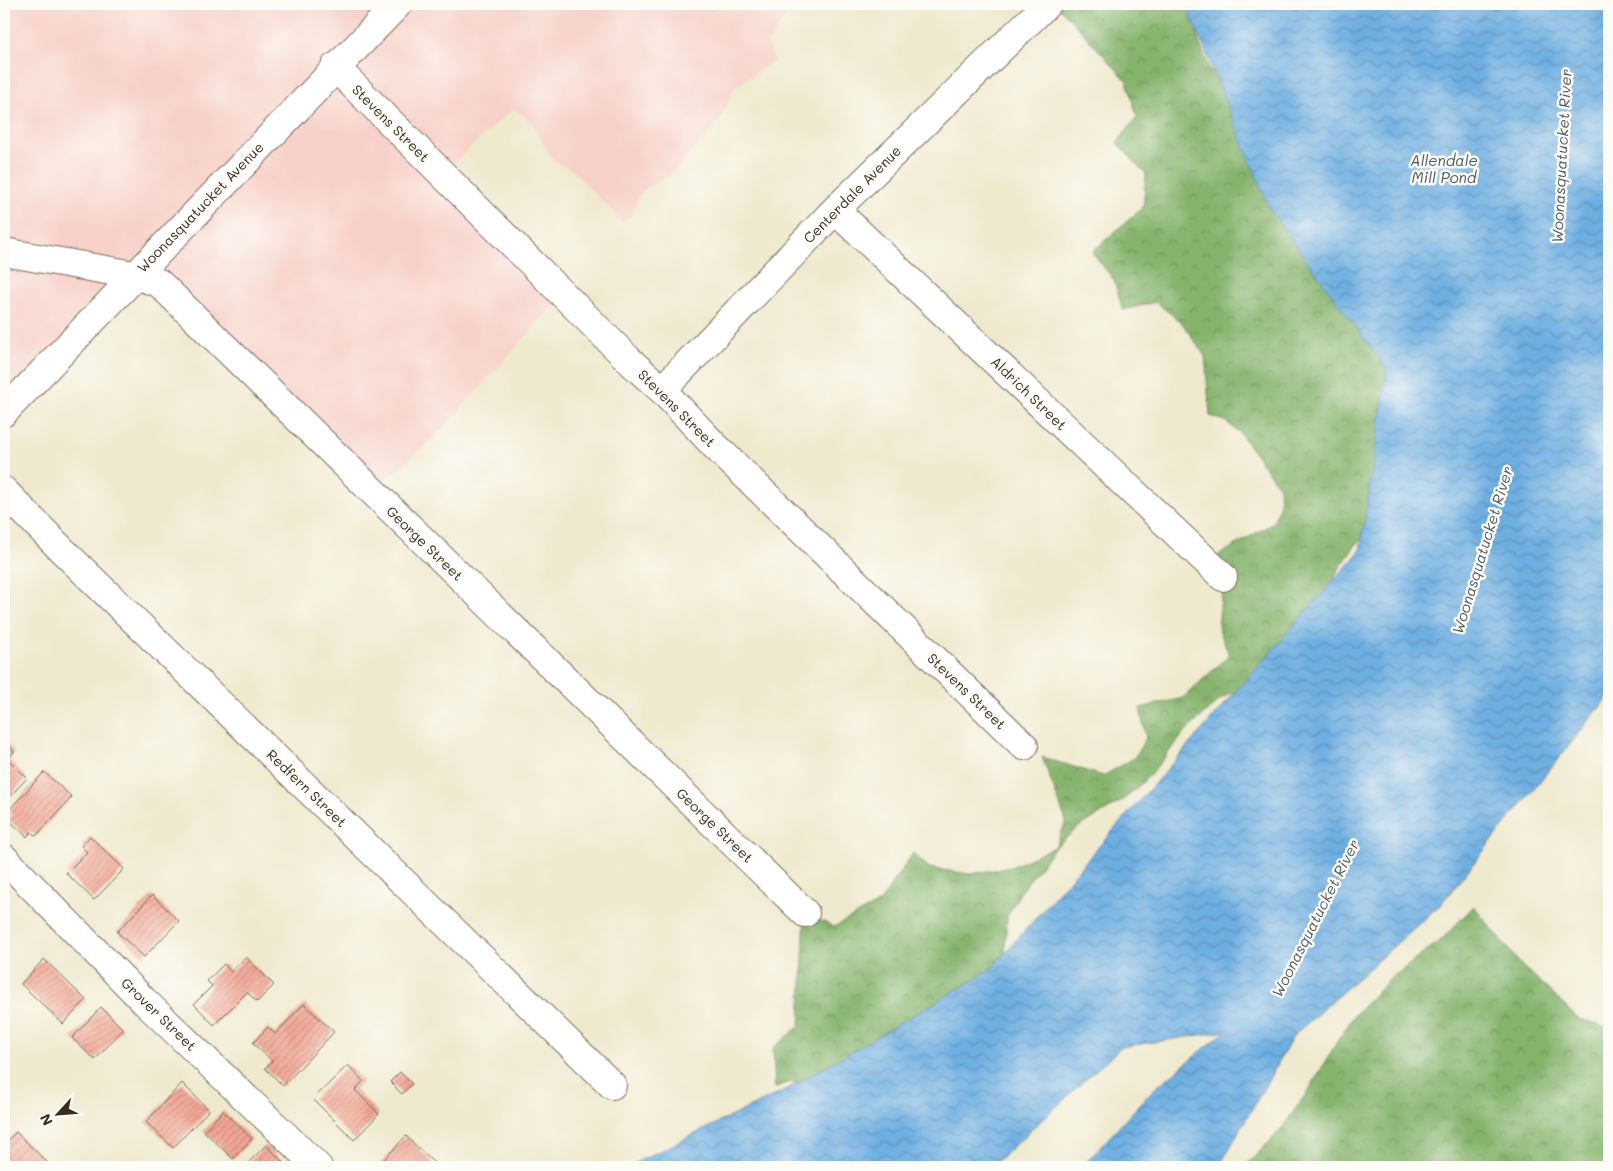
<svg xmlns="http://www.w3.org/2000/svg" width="1613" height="1171" viewBox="0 0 1613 1171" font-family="Mali,sans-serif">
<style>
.built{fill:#f7d1c9}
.forest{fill:url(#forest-crowns);stroke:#606f46}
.water{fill:url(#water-waves);stroke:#546c80}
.building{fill:url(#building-hatch)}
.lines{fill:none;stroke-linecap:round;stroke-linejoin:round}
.minor-casing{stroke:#7a6d5c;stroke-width:30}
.minor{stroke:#fff;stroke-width:28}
.labels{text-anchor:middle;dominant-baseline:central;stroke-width:5;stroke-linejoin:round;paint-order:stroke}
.street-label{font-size:14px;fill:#3b2a1e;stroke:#fdfcf7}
.water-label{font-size:15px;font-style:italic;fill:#4d5963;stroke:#fdfcf7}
</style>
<defs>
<pattern id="forest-crowns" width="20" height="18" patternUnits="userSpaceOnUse" patternTransform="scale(1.25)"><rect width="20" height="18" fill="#86b46d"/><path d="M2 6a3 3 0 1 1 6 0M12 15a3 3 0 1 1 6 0" fill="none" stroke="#6f9359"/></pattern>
<pattern id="water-waves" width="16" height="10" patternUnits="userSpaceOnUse" patternTransform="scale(1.25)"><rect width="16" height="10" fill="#6eafe2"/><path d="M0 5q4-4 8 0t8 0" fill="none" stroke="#5c8fb7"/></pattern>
<pattern id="building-hatch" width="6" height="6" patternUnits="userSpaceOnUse" patternTransform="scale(1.25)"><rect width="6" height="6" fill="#f3a795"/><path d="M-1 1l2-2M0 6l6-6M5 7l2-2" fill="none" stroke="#c68879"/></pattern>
</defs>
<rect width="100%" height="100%" fill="#fdfcf7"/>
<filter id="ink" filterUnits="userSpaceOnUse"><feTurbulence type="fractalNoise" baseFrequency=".02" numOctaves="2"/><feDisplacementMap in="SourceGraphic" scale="10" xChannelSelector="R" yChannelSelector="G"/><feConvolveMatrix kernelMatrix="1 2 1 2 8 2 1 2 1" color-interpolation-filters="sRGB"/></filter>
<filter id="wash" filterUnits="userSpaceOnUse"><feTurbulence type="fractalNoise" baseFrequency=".0096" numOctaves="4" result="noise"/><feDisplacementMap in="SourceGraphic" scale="20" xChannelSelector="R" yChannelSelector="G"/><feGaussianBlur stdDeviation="1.12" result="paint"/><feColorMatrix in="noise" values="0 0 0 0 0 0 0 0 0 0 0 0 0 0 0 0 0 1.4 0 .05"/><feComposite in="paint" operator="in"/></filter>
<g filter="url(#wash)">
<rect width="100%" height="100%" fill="#efe9ce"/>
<path class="built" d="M 4,4 L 790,4 L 791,8 L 768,42 L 774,61 L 734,88 L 721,119 L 670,176 L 648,187 L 639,194 L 632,215 L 622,222 L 571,169 L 553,161 L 532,122 L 513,109 L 452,164 L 452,172 L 566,292 L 434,438 L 382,483 L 145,270 L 4,412 Z"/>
<g class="forest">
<path d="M 1062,4 L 1191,4 L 1199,42 L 1209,68 L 1402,285 L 1382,519 L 1357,543 L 1337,572 L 1316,626 L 1278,671 L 1222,698 L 1186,731 L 1150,775 L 1125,799 L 1079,827 L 1055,847 L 1021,891 L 1007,917 L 1005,950 L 1006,988 L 818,1081 L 787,1083 L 775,1088 L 773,1048 L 800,1026 L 805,913 L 834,927 L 880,902 L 913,853 L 929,868 L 970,874 L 1011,867 L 1055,847 L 1066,821 L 1042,757 L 1103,776 L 1134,758 L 1146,738 L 1140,708 L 1183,698 L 1229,655 L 1218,627 L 1223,577 L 1214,558 L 1273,523 L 1280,504 L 1279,487 L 1240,433 L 1225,421 L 1210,416 L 1205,356 L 1182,323 L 1156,302 L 1123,310 L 1114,280 L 1092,252 L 1143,207 L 1146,174 L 1117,143 L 1137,117 L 1127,81 L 1059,7 Z"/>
<path d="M 1474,906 L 1521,965 L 1531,973 L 1577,1018 L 1605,1027 L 1609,1033 L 1609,1167 L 1244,1167 L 1279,1132 L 1309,1090 L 1338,1040 L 1356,1013 L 1390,979 L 1442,939 Z"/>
</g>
<path class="water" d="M 1186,4 L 1609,4 L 1609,696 L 1440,905 L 1294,1035 L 1219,1167 L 1082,1167 L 1153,1090 L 1226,1031 L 1121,1047 L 991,1167 L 909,1167 L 890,1164 L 867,1167 L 627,1167 L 789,1088 L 989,971 L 1360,551 L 1387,370 L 1270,210 Z"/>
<g id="blocks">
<g class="building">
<path d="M 5,742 L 14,752 L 8,759 L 27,778 L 4,803 Z"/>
<path d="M 44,772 L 72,797 L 36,836 L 31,832 L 27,837 L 8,819 L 12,815 L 8,811 Z"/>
<path d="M 90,836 L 124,869 L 94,900 L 66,873 L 87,852 L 81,846 Z"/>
<path d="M 152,895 L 179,921 L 144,957 L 117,932 Z"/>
<path d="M 246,957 L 274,985 L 257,1002 L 247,992 L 214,1025 L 194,1004 L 212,986 L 207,981 L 224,964 L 231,972 Z"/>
<path d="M 44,959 L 86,1000 L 63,1024 L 21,984 Z"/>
<path d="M 304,1004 L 334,1032 L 283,1086 L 265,1068 L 272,1061 L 253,1043 L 268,1027 L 275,1034 Z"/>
<path d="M 101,1007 L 123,1029 L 95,1060 L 72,1038 Z"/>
<path d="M 348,1065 L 363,1081 L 355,1090 L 379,1114 L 354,1140 L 313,1099 Z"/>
<path d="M 400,1072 L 412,1084 L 402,1094 L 390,1082 Z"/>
<path d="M 182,1083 L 209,1110 L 173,1148 L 146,1122 Z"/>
<path d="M 223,1111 L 252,1139 L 233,1159 L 204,1131 Z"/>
<path d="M 16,1132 L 49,1164 L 46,1167 L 4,1167 L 4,1144 Z"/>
<path d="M 406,1136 L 434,1163 L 430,1167 L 377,1167 Z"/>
<path d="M 266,1145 L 288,1167 L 244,1167 Z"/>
</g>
</g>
</g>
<g filter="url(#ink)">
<use href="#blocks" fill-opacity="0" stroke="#7a6d5c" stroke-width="1"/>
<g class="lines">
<g class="minor-casing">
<g id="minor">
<path d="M 335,67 L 633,364 L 662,390 L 714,445 L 1024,746"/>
<path d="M 835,210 L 1223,577"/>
<path d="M 4,252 L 134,275 L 159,283 L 805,913"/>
<path d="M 662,390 L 835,210 L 1047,4"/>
<path d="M 4,412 L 398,4"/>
<path d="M 4,491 L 63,551 L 612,1085"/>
<path d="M 4,858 L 144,1001 L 318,1167"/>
</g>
</g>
<use href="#minor" class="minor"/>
</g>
</g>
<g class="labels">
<g class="street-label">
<text transform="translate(391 123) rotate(45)">Stevens Street</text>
<text transform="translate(852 194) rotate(-45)">Centerdale Avenue</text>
<text transform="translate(200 207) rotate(-46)">Woonasquatucket Avenue</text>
<text transform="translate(1029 393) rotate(44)">Aldrich Street</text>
<text transform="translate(677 408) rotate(45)">Stevens Street</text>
<text transform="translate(425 543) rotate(44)">George Street</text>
<text transform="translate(967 691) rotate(44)">Stevens Street</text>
<text transform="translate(307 788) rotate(44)">Redfern Street</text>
<text transform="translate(715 825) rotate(44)">George Street</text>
<text transform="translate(159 1014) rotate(44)">Grover Street</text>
</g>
<g class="water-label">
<text transform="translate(1561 156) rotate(-87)">Woonasquatucket River</text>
<text x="1444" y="160">Allendale<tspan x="1444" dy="17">Mill Pond</tspan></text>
<text transform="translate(1482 550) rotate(-73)">Woonasquatucket River</text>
<text transform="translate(1315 918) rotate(-63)">Woonasquatucket River</text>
</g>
</g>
<rect width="1613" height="1171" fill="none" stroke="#fdfcf7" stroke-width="20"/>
<g transform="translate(58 1114) rotate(244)" stroke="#fdfcf7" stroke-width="4" paint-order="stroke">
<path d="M0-4L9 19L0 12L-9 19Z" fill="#3b2a1e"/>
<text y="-8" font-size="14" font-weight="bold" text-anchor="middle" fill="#3b2a1e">N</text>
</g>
</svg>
